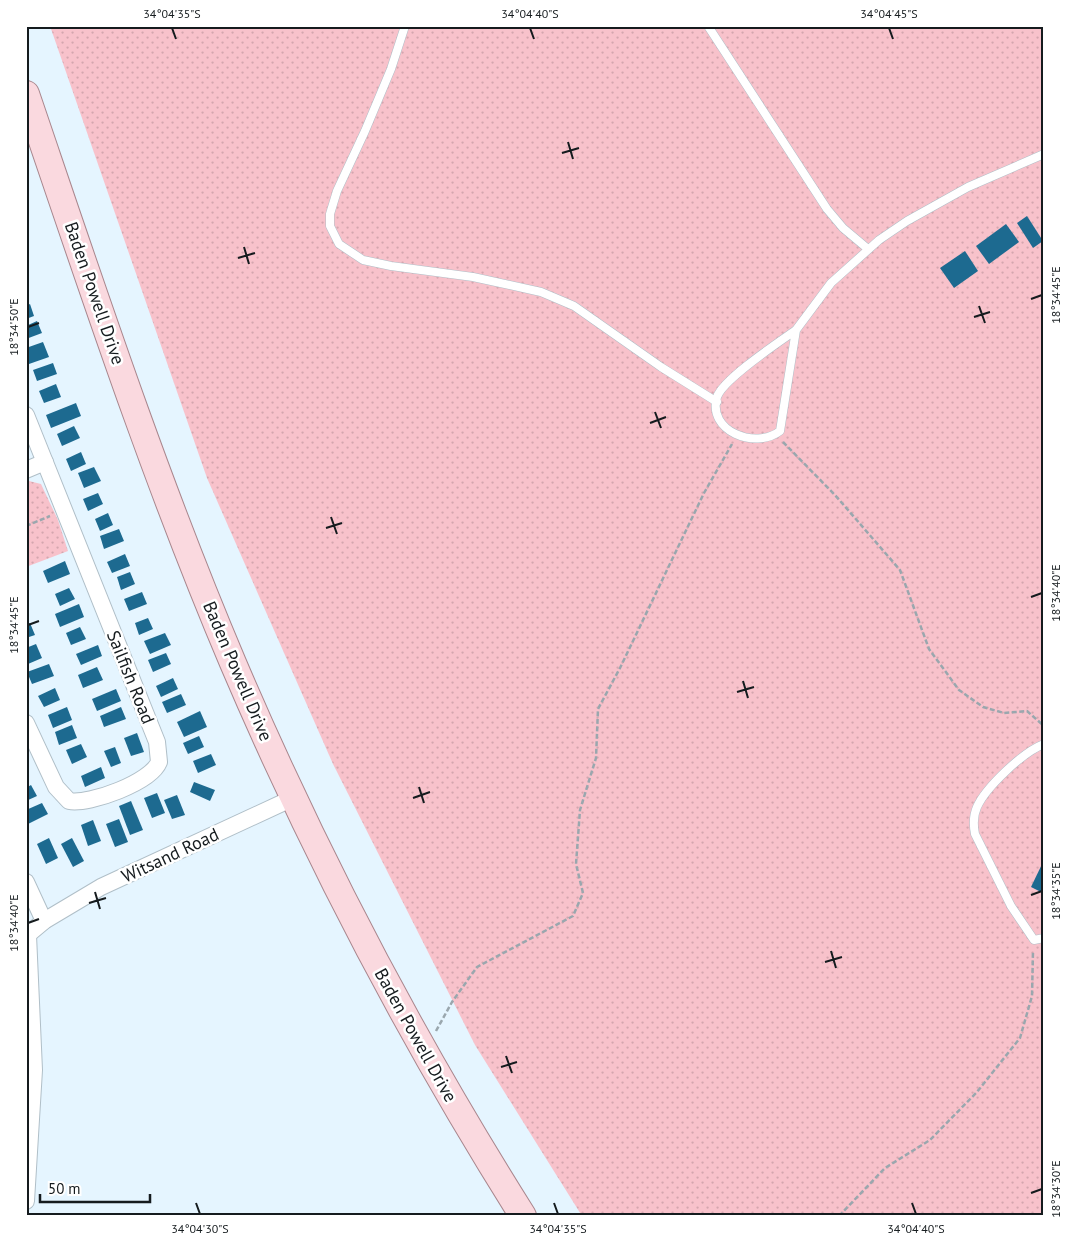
<svg xmlns="http://www.w3.org/2000/svg" width="1070" height="1242" viewBox="0 0 1070 1242" font-family="'PT Sans',sans-serif">
<style>
.park{fill:url(#park-dots)}
.building{fill:#1d6a90}
.lines{fill:none;stroke-linecap:round;stroke-linejoin:round}
.lane-casing{stroke:#b0bfc8;stroke-width:9}
.street-casing{stroke:#b0bfc8;stroke-width:18}
.primary-casing{stroke:#a8868d;stroke-width:28}
.path{stroke:#9aa7ae;stroke-width:2.5;stroke-dasharray:5 2.5;stroke-linecap:butt}
.lane{stroke:#fff;stroke-width:8}
.street{stroke:#fff;stroke-width:16}
.primary{stroke:#fad9df;stroke-width:26}
.ticks{fill:none;stroke:#151b1e;stroke-width:2}
.labels{text-anchor:middle;dominant-baseline:central;stroke-width:5;stroke-linejoin:round;paint-order:stroke}
.street-label{font-size:18px;fill:#151b1e;stroke:#fff}
.neatline{fill:none;stroke:#151b1e;stroke-width:2}
.ticks-label{font-size:12px;text-anchor:middle;fill:#151b1e}
</style>
<defs>
<pattern id="park-dots" width="8" height="8" patternUnits="userSpaceOnUse" patternTransform="scale(1.25)"><rect width="8" height="8" fill="#f8c2cb"/><path d="M2 2h.1M6 6h.1" fill="none" stroke="#d4a6ae" stroke-width="1.8" stroke-linecap="round"/></pattern>
</defs>
<rect width="100%" height="100%" fill="#e5f5ff"/>
<g class="park">
<path d="M 50,26 L 1044,26 L 1044,1216 L 582,1216 L 475,1045 L 333,764 L 207,478 Z"/>
<path d="M 29,481 L 41,484 L 58,520 L 68,551 L 26,567 L 26,482 Z"/>
</g>
<g class="building">
<path d="M 1027,216 L 1043,241 L 1033,248 L 1017,223 Z"/>
<path d="M 1006,224 L 1019,242 L 989,264 L 976,246 Z"/>
<path d="M 965,251 L 978,271 L 954,288 L 940,268 Z"/>
<path d="M 30,304 L 34,316 L 26,319 L 26,306 Z"/>
<path d="M 37,321 L 42,333 L 26,339 L 26,326 Z"/>
<path d="M 43,342 L 49,357 L 29,364 L 26,348 Z"/>
<path d="M 53,363 L 57,374 L 37,381 L 33,370 Z"/>
<path d="M 56,384 L 61,397 L 44,403 L 39,391 Z"/>
<path d="M 76,403 L 81,416 L 51,428 L 46,415 Z"/>
<path d="M 74,426 L 80,438 L 62,446 L 57,434 Z"/>
<path d="M 81,452 L 86,464 L 71,471 L 66,459 Z"/>
<path d="M 94,467 L 101,481 L 84,488 L 78,473 Z"/>
<path d="M 98,493 L 103,504 L 88,511 L 83,499 Z"/>
<path d="M 108,513 L 113,525 L 100,531 L 95,519 Z"/>
<path d="M 119,529 L 124,541 L 104,549 L 100,536 Z"/>
<path d="M 125,554 L 130,566 L 112,573 L 107,562 Z"/>
<path d="M 65,561 L 70,574 L 48,583 L 43,571 Z"/>
<path d="M 130,572 L 135,584 L 121,590 L 117,577 Z"/>
<path d="M 69,588 L 75,599 L 60,606 L 55,594 Z"/>
<path d="M 142,592 L 147,604 L 129,611 L 124,599 Z"/>
<path d="M 79,604 L 84,617 L 60,627 L 55,614 Z"/>
<path d="M 148,618 L 153,629 L 139,635 L 135,623 Z"/>
<path d="M 30,623 L 35,635 L 26,638 L 26,625 Z"/>
<path d="M 80,627 L 86,639 L 71,645 L 66,633 Z"/>
<path d="M 165,633 L 171,645 L 150,654 L 144,641 Z"/>
<path d="M 36,644 L 42,658 L 28,664 L 26,648 Z"/>
<path d="M 98,645 L 102,656 L 81,665 L 76,654 Z"/>
<path d="M 166,653 L 171,664 L 153,672 L 148,660 Z"/>
<path d="M 49,664 L 54,676 L 32,684 L 27,672 Z"/>
<path d="M 97,667 L 103,680 L 83,688 L 78,675 Z"/>
<path d="M 173,678 L 178,689 L 161,697 L 156,686 Z"/>
<path d="M 55,688 L 60,700 L 44,707 L 38,696 Z"/>
<path d="M 116,689 L 121,701 L 97,711 L 92,699 Z"/>
<path d="M 181,694 L 186,705 L 167,713 L 162,702 Z"/>
<path d="M 67,707 L 72,720 L 53,728 L 48,715 Z"/>
<path d="M 121,707 L 126,719 L 104,727 L 100,716 Z"/>
<path d="M 200,711 L 207,727 L 184,737 L 177,722 Z"/>
<path d="M 72,725 L 77,738 L 59,745 L 55,732 Z"/>
<path d="M 137,733 L 144,752 L 131,756 L 124,738 Z"/>
<path d="M 199,736 L 204,747 L 188,754 L 183,743 Z"/>
<path d="M 81,744 L 87,757 L 72,764 L 66,750 Z"/>
<path d="M 115,747 L 121,763 L 111,767 L 104,751 Z"/>
<path d="M 211,754 L 216,765 L 198,773 L 193,761 Z"/>
<path d="M 101,767 L 105,778 L 85,787 L 81,776 Z"/>
<path d="M 194,782 L 215,790 L 210,801 L 190,792 Z"/>
<path d="M 31,785 L 37,796 L 26,801 L 26,788 Z"/>
<path d="M 157,793 L 165,813 L 152,818 L 144,798 Z"/>
<path d="M 177,795 L 185,815 L 172,819 L 164,800 Z"/>
<path d="M 131,801 L 143,830 L 130,835 L 119,806 Z"/>
<path d="M 42,803 L 48,814 L 28,824 L 26,810 Z"/>
<path d="M 119,819 L 128,842 L 115,847 L 106,824 Z"/>
<path d="M 93,820 L 101,841 L 88,846 L 81,825 Z"/>
<path d="M 49,838 L 58,858 L 46,864 L 37,844 Z"/>
<path d="M 72,838 L 84,861 L 73,867 L 61,844 Z"/>
<path d="M 1044,860 L 1044,891 L 1043,893 L 1031,887 Z"/>
</g>
<g class="lines">
<g class="lane-casing">
<g id="lane">
<path d="M 405,26 L 391,69 L 365,131 L 337,191 L 330,214 L 330,226 L 339,244 L 363,260 L 391,266 L 473,277 L 541,292 L 574,306 L 661,367 L 717,402"/>
<path d="M 708,26 L 827,209 L 843,228 L 868,249"/>
<path d="M 796,330 C 779,342 723,379 717,397 C 707,431 755,450 780,431 L 796,330 L 831,283 L 879,240 L 907,221 L 968,187 L 1044,154"/>
<path d="M 1044,744 C 1023,752 986,787 977,807 C 973,816 973,824 975,834 L 1011,906 L 1034,940 L 1044,938"/>
</g>
</g>
<g class="street-casing">
<g id="street">
<path d="M 26,415 L 157,742 L 159,762 C 151,782 90,805 69,801 L 56,787 L 26,723"/>
<path d="M 26,470 L 45,462"/>
<path d="M 26,882 L 44,921"/>
<path d="M 26,936 L 44,921 L 101,887 L 293,798"/>
<path d="M 26,1201 L 34,1070 L 28,935"/>
</g>
</g>
<g class="primary-casing">
<path id="primary" d="M 26,94 C 91,285 154,477 233,663 C 315,855 412,1040 523,1216"/>
</g>
<g class="path">
<path d="M 783,442 L 835,495 L 900,570 L 929,649 L 959,690 L 983,707 L 1004,713 L 1027,711 L 1044,726"/>
<path d="M 26,526 L 50,516"/>
<path d="M 436,1031 L 452,1002 L 477,967 L 573,916 L 583,893 L 576,864 L 580,810 L 596,758 L 598,709 L 620,668 L 704,493 L 732,444"/>
<path d="M 839,1216 L 885,1168 L 930,1140 L 977,1092 L 1020,1038 L 1032,996 L 1033,951"/>
</g>
<use href="#lane" class="lane"/>
<use href="#street" class="street"/>
<use href="#primary" class="primary"/>
</g>
<path class="ticks" d="M 172,28 L 176,39M 530,28 L 534,39M 889,28 L 893,39M 568,142 L 573,159M 562,153 L 579,148M 244,247 L 249,264M 238,258 L 255,253M 1031,299 L 1042,295M 979,306 L 985,323M 974,317 L 990,312M 28,327 L 39,323M 655,412 L 661,428M 650,423 L 666,417M 331,517 L 337,534M 326,528 L 342,523M 1031,597 L 1042,593M 28,625 L 39,621M 743,681 L 748,698M 737,692 L 754,687M 419,787 L 424,803M 413,798 L 430,792M 95,892 L 100,909M 1031,895 L 1042,891M 89,903 L 106,898M 28,923 L 39,919M 831,951 L 836,968M 825,962 L 842,957M 506,1056 L 512,1073M 501,1067 L 517,1062M 1031,1193 L 1042,1189M 196,1203 L 200,1214M 554,1203 L 558,1214M 912,1203 L 916,1214"/>
<g class="labels">
<g class="street-label">
<text transform="translate(95 293) rotate(71)">Baden Powell Drive</text>
<text transform="translate(238 671) rotate(67)">Baden Powell Drive</text>
<text transform="translate(131 677) rotate(68)">Sailfish Road</text>
<text transform="translate(170 855) rotate(-25)">Witsand Road</text>
<text transform="translate(416 1035) rotate(61)">Baden Powell Drive</text>
</g>
</g>
<rect width="1070" height="1242" fill="none" stroke="#ffffff" stroke-width="55"/>
<path d="M40 1194v8h110v-8" fill="none" stroke="#151b1e" stroke-width="2.5"/>
<text x="48" y="1194" font-size="15" fill="#151b1e" stroke="#ffffff" stroke-width="4" paint-order="stroke">50 m</text>
<rect x="28" y="28" width="1014" height="1186" class="neatline"/>
<g class="ticks-label">
<text x="172" y="18">34°04'35"S</text>
<text x="530" y="18">34°04'40"S</text>
<text x="889" y="18">34°04'45"S</text>
<text transform="translate(1056 295) rotate(-90)" y="4">18°34'45"E</text>
<text transform="translate(14 327) rotate(-90)" y="4">18°34'50"E</text>
<text transform="translate(1056 593) rotate(-90)" y="4">18°34'40"E</text>
<text transform="translate(14 625) rotate(-90)" y="4">18°34'45"E</text>
<text transform="translate(1056 891) rotate(-90)" y="4">18°34'35"E</text>
<text transform="translate(14 923) rotate(-90)" y="4">18°34'40"E</text>
<text transform="translate(1056 1189) rotate(-90)" y="4">18°34'30"E</text>
<text x="200" y="1233">34°04'30"S</text>
<text x="558" y="1233">34°04'35"S</text>
<text x="916" y="1233">34°04'40"S</text>
</g>
</svg>
